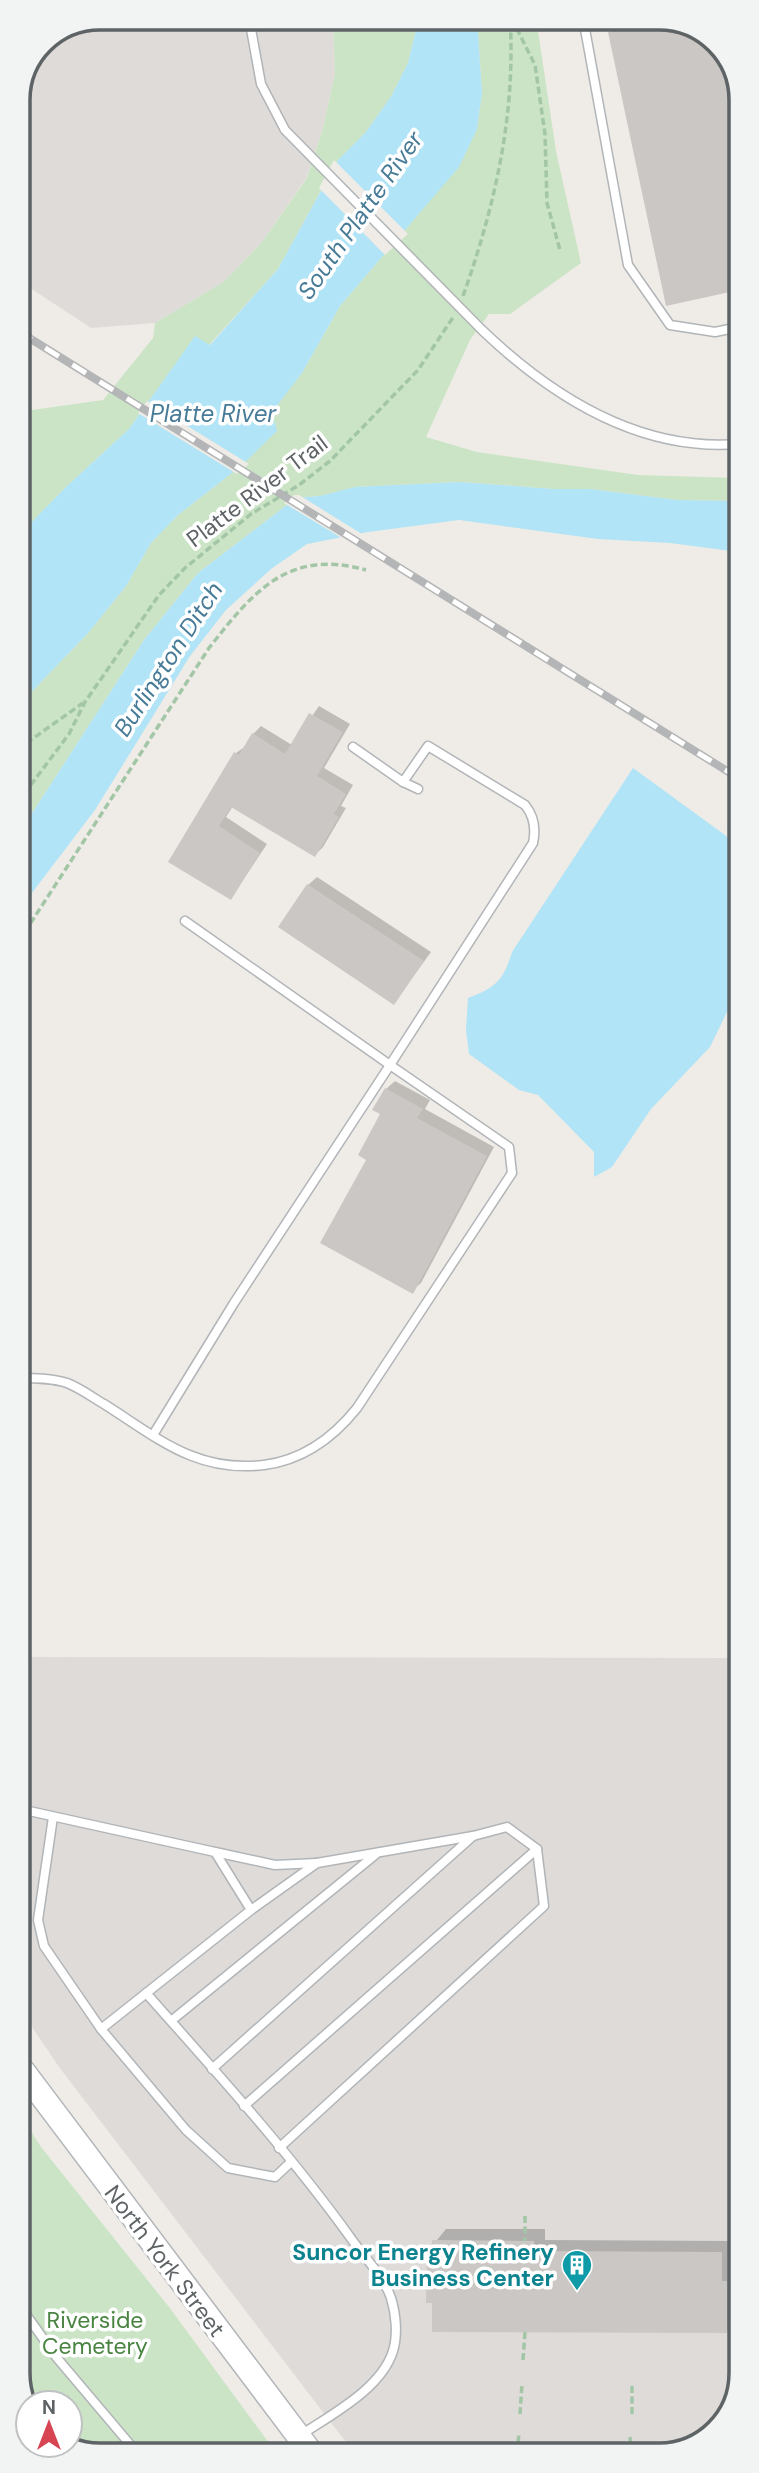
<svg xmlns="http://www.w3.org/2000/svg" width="759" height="2473" viewBox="0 0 759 2473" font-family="'DM Sans',sans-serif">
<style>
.industrial{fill:#dedbd9}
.green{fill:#cbe4c6}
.water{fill:#b0e4f6}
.pier{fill:#efece7}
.shadow{fill:#0003}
.building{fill:#cbc7c4}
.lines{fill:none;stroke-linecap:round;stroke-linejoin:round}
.lane-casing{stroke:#b2b5b8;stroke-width:11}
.secondary-casing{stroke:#b1b5b8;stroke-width:26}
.path{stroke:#a2c6a6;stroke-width:3.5;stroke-dasharray:7 3.5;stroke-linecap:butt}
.lane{stroke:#fff;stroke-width:8}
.secondary{stroke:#fff;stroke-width:23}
.rail-casing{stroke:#b4b5b6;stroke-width:8}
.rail{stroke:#fff;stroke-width:5;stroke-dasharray:16;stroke-linecap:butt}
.lane-bridge-casing{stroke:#b2b5b8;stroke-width:11;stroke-linecap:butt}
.lane-bridge{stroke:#fff;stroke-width:8}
.labels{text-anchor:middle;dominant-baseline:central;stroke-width:7;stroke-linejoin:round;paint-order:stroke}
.street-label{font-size:23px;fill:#5e6366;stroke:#fff}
.culture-label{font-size:23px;font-weight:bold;fill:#0d838f;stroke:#fff;text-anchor:end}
.park-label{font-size:23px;fill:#488340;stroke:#fff}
.water-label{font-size:24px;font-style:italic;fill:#477b97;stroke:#fff}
.rim{fill:none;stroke:#5e6366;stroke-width:3.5}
</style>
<rect width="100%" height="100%" fill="#efece7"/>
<g class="industrial">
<path d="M 100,18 L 333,18 L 335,74 L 323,128 L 307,177 L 262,242 L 225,281 L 155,323 L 91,328 L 18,280 L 18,95 L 42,41 Z"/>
<path d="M 19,1657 L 741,1658 L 741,2374 L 724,2424 L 680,2453 L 355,2454 L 59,2067 L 20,2009 Z"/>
</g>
<g class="green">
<path d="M 333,18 L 415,18 L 416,30 L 408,63 L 392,95 L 366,132 L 338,160 L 278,269 L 209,345 L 195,337 L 129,429 L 66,487 L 18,536 L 18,412 L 103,400 L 153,338 L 155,323 L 225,281 L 262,242 L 307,178 L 323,128 L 335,74 Z"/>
<path d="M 477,18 L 536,18 L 556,151 L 581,263 L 510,314 L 489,314 L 470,340 L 426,437 L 477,452 L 638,475 L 739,478 L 739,501 L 677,500 L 590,489 L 553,489 L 460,482 L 356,487 L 320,496 L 296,498 L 198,573 L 144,640 L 18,835 L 18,706 L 89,632 L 126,586 L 151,543 L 178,515 L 241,466 L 271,412 L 302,373 L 340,306 L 433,197 L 477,129 L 482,93 Z"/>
<path d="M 20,2114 L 41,2147 L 169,2307 L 278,2455 L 94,2455 L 69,2445 L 70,2403 L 28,2403 L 28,2407 L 20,2394 Z"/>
</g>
<g class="water">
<path d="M 415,18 L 477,18 L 482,93 L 477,129 L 459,167 L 340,306 L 302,373 L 272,412 L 277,431 L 241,466 L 178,515 L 151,543 L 126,586 L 89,632 L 18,706 L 18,536 L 66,487 L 129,429 L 195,336 L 210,345 L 278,269 L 338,160 L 366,132 L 392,95 L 408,63 L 416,30 Z"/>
<path d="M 460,482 L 553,489 L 590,489 L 677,500 L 739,501 L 739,552 L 670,543 L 598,539 L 459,520 L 368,532 L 307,544 L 271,569 L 226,610 L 190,656 L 95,810 L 19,910 L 18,835 L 144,640 L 198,573 L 296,498 L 320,496 L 355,487 Z"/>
<path d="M 633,768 L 740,846 L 740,985 L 710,1047 L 651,1109 L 612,1167 L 594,1177 L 594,1152 L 538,1095 L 519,1090 L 469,1054 L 466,1030 L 468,998 C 496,987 503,981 512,952 Z"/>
</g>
<g class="pier">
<path d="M 334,160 L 408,234 L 385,255 L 319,188 Z"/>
<path d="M 147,401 L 249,464 L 237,474 L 138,413 Z"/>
<path d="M 294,495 L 299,495 L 365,536 L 345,540 L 284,503 Z"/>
</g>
<g class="shadow">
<path d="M 647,18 L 665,18 L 713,38 L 739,79 L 739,288 L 667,303 L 610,32 L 619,24 Z"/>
<path d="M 319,706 L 350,724 L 324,768 L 353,785 L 341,806 L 346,808 L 323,847 L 315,855 L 233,806 L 226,817 L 267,844 L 231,898 L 170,862 L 236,753 L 246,746 L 253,734 L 261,726 L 292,745 Z"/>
<path d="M 317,877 L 431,952 L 394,1003 L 308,885 Z"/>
<path d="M 395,1081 L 430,1100 L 425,1109 L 494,1147 L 421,1283 L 412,1291 L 369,1159 L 386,1089 Z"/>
<path d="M 446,2229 L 545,2229 L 545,2240 L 733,2241 L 733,2269 L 739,2269 L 739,2319 L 726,2332 L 428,2251 Z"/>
</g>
<g class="building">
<path d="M 668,19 L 713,38 L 739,79 L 739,290 L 666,306 L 608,32 Z"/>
<path d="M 309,713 L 343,732 L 317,776 L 346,794 L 334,814 L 339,817 L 315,857 L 231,807 L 219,826 L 260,853 L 231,900 L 168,862 L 234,752 L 239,755 L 252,733 L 285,754 Z"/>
<path d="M 307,884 L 424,961 L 394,1005 L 278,927 Z"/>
<path d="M 385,1088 L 423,1109 L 417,1118 L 487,1156 L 413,1294 L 320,1243 L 366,1160 L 358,1155 L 380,1114 L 372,1110 Z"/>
<path d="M 432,2240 L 534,2241 L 534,2251 L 722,2252 L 722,2281 L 727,2281 L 727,2333 L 432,2332 L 432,2303 L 426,2303 L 427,2250 L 432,2250 Z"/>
</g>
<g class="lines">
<g class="lane-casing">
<g id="lane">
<path d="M 249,18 L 261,84 L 285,130"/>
<path d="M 583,18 L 628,265 L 670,325 L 715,332 L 739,327"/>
<path d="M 482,330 C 551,396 639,452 739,444"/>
<path d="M 403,782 L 418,789"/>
<path d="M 185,921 L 390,1065 L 533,843 C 536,829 534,816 525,805 L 428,746 L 403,782 L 353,747"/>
<path d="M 19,1378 C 34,1378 52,1378 67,1383 C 80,1388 92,1397 104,1404 C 158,1438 196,1473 264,1465 C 303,1460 333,1438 357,1408 L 512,1173 L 509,1147 L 390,1065 L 234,1303 L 153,1435"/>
<path d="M 20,1809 L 215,1852 L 251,1910 L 101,2029 L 44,1946 L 38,1920 L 53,1817"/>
<path d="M 215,1852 L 275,1865 L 317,1863"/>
<path d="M 251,1910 L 317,1863 L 473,1836 L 507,1827 L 537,1849 L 544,1906 L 279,2148"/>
<path d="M 146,1993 C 216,2072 288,2151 350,2237 C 364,2257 383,2275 391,2298 C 396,2314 398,2335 393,2351 C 381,2389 332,2414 301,2435"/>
<path d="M 171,2021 L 375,1855"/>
<path d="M 101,2029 L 186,2130 L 228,2168 L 275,2177 L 291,2162"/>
<path d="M 212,2069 L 473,1836"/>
<path d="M 244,2106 L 537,1849"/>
<path d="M 20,2306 L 57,2358 L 139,2455"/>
</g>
</g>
<g class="secondary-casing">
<path id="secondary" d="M 20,2067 L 312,2454"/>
</g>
<g class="path">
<path d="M 512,19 L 535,65 L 545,134 L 547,203 L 560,250"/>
<path d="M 463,296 C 495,206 516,114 510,18"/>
<path d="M 18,749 L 83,703"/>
<path d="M 18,802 L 69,734 L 85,702 L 159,595 L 185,568 L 251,514 L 299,485 L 330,461 L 418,370 L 454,316"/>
<path d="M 19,941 L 209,648 C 253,592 288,548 366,570"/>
<path d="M 525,2216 L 525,2241"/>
<path d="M 523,2360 L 525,2332"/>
<path d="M 632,2386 L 632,2417"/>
<path d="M 520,2414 L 522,2384"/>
<path d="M 630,2437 L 631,2453"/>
<path d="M 517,2453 L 519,2433"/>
</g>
<use href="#lane" class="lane"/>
<use href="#secondary" class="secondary"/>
<g class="rail-casing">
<path id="rail" d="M 18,331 L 740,779"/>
</g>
<use href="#rail" class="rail"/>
<g class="lane-bridge-casing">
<path id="lane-bridge" d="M 285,130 L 482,330"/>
</g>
<use href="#lane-bridge" class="lane-bridge"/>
</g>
<defs>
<g id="building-pin" transform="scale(1.575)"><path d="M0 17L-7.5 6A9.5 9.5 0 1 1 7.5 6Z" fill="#0f9aa8" stroke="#fff"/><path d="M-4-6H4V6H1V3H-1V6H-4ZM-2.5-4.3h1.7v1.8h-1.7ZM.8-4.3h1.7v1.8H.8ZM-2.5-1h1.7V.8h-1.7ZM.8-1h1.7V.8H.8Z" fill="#fff"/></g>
</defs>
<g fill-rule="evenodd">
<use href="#building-pin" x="577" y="2265"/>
</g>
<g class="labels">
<g class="street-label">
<text transform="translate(257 491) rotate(-37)">Platte River Trail</text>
<text transform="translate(165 2261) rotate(53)">North York Street</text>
</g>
<g class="culture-label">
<text x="554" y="2252">Suncor Energy Refinery<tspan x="554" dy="26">Business Center</tspan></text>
</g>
<g class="park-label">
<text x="95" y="2320">Riverside<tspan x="95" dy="26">Cemetery</tspan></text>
</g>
<g class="water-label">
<text transform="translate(360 215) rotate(-55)">South Platte River</text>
<text x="213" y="413">Platte River</text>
<text transform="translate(168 659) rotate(-57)">Burlington Ditch</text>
</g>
</g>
<path d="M0 0H759V2473H0ZM100 30H659A70 70 0 0 1 729 100V2373A70 70 0 0 1 659 2443H100A70 70 0 0 1 30 2373V100A70 70 0 0 1 100 30Z" fill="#f2f3f3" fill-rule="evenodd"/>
<path class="rim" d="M100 30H659A70 70 0 0 1 729 100V2373A70 70 0 0 1 659 2443H100A70 70 0 0 1 30 2373V100A70 70 0 0 1 100 30Z"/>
<g transform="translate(49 2424)"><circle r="33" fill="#ffffff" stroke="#bfc1c2" stroke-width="2"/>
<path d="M0-5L12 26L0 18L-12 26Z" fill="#d74452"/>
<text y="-10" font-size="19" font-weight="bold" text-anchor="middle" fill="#5e6366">N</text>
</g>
</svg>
